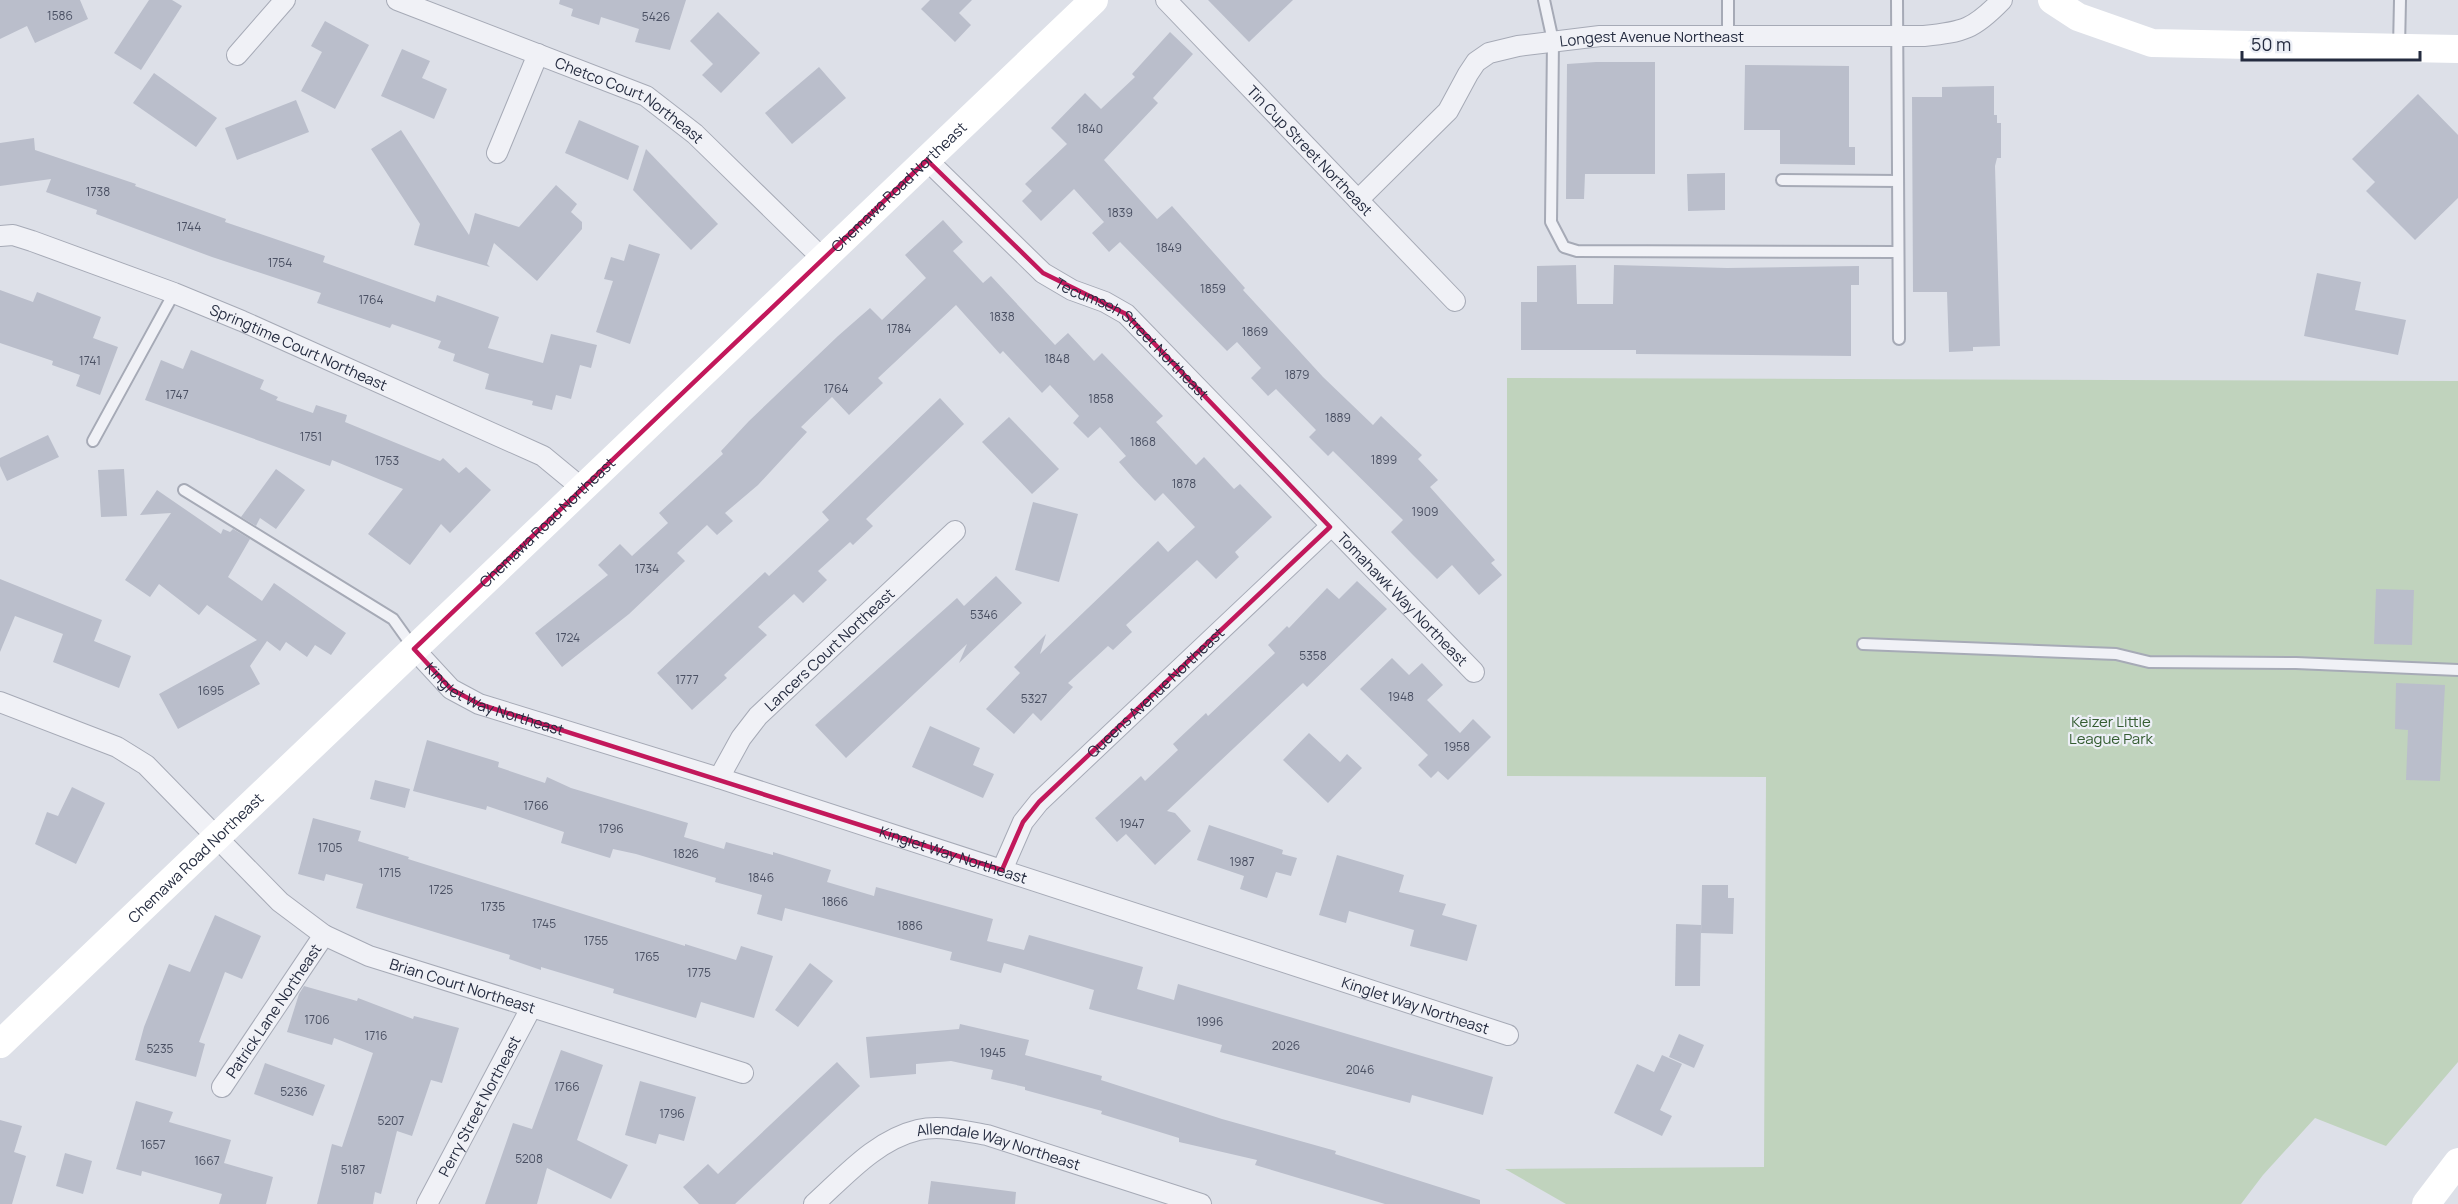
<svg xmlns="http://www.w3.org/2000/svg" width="2458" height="1204" viewBox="0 0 2458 1204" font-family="Manrope,sans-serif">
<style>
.green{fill:#c0d3bd}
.building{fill:#babecb}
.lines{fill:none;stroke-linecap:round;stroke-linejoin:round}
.lane-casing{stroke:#a6aab6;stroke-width:14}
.street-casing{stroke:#a6aab6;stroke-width:22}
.lane{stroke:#f0f1f6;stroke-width:10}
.street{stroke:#f0f1f6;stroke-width:20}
.secondary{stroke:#fff;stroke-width:28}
.marked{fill:none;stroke:#c2185b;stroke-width:4.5;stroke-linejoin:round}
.labels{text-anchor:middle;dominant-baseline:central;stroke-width:4.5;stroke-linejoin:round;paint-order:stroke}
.number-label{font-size:12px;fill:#4a5063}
.street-label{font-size:15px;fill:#252c40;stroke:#eceff6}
.park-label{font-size:15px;fill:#345c31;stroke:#eceff6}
</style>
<rect width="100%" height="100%" fill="#dde0e8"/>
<path class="green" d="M 1507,378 L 2458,381 L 2458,1062 L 2386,1146 L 2315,1118 L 2263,1175 L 2241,1204 L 1566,1204 L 1505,1169 L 1764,1167 L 1766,777 L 1507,776 Z"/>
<g class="building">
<path d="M 0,0 L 80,0 L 88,19 L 35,43 L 27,26 L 0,39 Z"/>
<path d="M 149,0 L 172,0 L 182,6 L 141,70 L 114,53 Z"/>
<path d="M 560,0 L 686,0 L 670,50 L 635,42 L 639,29 L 601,17 L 599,25 L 571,16 L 573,9 L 559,4 Z"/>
<path d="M 930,0 L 972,0 L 959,13 L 971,25 L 955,42 L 921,9 Z"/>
<path d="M 1208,0 L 1293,0 L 1249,42 Z"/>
<path d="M 718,12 L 760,53 L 721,93 L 702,75 L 713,64 L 690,41 Z"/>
<path d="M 325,21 L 369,45 L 335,109 L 301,91 L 322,52 L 311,46 Z"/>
<path d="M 1170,32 L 1193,54 L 1153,98 L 1158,103 L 1104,160 L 1157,219 L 1172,206 L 1245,288 L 1243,290 L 1323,377 L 1373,425 L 1381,416 L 1422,455 L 1418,459 L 1438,480 L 1430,487 L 1495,560 L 1491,563 L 1502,575 L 1479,595 L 1452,565 L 1437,579 L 1412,554 L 1391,532 L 1403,520 L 1333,451 L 1328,456 L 1309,437 L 1316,430 L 1276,389 L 1268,396 L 1251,378 L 1261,368 L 1237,342 L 1227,351 L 1120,242 L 1109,252 L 1092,233 L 1104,222 L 1074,189 L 1041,221 L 1022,201 L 1032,191 L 1025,184 L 1067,144 L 1051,128 L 1085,93 L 1101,109 L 1135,77 L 1132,74 Z"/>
<path d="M 402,49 L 430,61 L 422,78 L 447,89 L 434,119 L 381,96 Z"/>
<path d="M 1596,62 L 1655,62 L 1655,174 L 1585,174 L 1584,199 L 1566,199 L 1567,64 Z"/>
<path d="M 1745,65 L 1849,66 L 1849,147 L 1855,147 L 1855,165 L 1780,164 L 1780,130 L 1744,130 Z"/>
<path d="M 819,67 L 846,98 L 792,144 L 765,113 Z"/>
<path d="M 154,73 L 217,118 L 196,147 L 133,103 Z"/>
<path d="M 1994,86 L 1994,115 L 1997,115 L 1997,123 L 2001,123 L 2001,158 L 1997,158 L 1995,166 L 2000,346 L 1973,347 L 1973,351 L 1949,352 L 1947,292 L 1913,292 L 1912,97 L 1942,97 L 1942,87 Z"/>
<path d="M 2418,94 L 2458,135 L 2458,198 L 2415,240 L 2366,191 L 2375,182 L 2352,159 Z"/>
<path d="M 296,100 L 309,132 L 237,160 L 225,128 Z"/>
<path d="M 579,120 L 639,146 L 628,180 L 565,153 Z"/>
<path d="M 401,130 L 469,235 L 475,213 L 519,227 L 556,185 L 577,204 L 571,212 L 582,222 L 582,229 L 537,281 L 494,243 L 487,264 L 490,267 L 414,245 L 420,224 L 371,149 Z"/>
<path d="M 34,138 L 35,150 L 136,184 L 135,186 L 226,219 L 225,222 L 325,256 L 323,262 L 435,302 L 437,295 L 499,317 L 488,348 L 543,363 L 551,334 L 597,345 L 591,368 L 580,365 L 571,399 L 556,395 L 552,410 L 532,405 L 533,401 L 485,389 L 489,374 L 453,361 L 455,354 L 438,348 L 441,341 L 392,324 L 390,328 L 317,303 L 321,293 L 212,257 L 96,214 L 97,210 L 46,192 L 51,179 L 0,186 L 0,143 Z"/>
<path d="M 646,149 L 718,224 L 691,250 L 633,190 Z"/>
<path d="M 1725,173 L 1725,210 L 1688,211 L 1687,174 Z"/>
<path d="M 943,220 L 963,242 L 953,251 L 983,283 L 991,276 L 1055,345 L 1068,333 L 1094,361 L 1102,353 L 1163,416 L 1156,422 L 1196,465 L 1204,457 L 1234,489 L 1240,484 L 1272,517 L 1235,552 L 1239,557 L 1216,579 L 1197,560 L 1126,625 L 1132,632 L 1113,650 L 1108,646 L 1068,683 L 1073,687 L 1041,721 L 1033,713 L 1014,734 L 986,709 L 1020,673 L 1014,667 L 1046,634 L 1040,654 L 1158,541 L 1168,552 L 1195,527 L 1163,493 L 1155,501 L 1133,478 L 1119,462 L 1126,456 L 1100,427 L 1088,438 L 1073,423 L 1079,416 L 1050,385 L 1042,393 L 1003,351 L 1000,354 L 956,305 L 878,378 L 883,383 L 849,415 L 832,397 L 801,427 L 807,432 L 758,485 L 725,513 L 733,521 L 717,535 L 707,525 L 677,553 L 685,561 L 629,614 L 562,667 L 535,633 L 608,575 L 598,565 L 620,544 L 632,556 L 668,523 L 659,513 L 723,454 L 721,451 L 749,421 L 838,336 L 870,308 L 882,320 L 926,278 L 905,255 Z"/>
<path d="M 629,244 L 660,254 L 630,344 L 596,332 L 613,281 L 604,279 L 611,257 L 624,261 Z"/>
<path d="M 1576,265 L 1577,304 L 1613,304 L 1614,265 L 1727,268 L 1859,266 L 1859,285 L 1851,285 L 1851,356 L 1636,354 L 1636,350 L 1521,350 L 1521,302 L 1537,302 L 1537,266 Z"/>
<path d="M 2317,273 L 2361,282 L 2355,310 L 2406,320 L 2398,355 L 2304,336 Z"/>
<path d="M 0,290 L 33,302 L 37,292 L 101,317 L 93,338 L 118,347 L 100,395 L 76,386 L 80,375 L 52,365 L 53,361 L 0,343 Z"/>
<path d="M 191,350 L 264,380 L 260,389 L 278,397 L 276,400 L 313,413 L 316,405 L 347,415 L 345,422 L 440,461 L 443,458 L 459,473 L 466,467 L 491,490 L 450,533 L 441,524 L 410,565 L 368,534 L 403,489 L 332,460 L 330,466 L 145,400 L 161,360 L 183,369 Z"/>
<path d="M 940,398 L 964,424 L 866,519 L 873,526 L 853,545 L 850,542 L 818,571 L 827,580 L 803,603 L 794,594 L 758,627 L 767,635 L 724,675 L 727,678 L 692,710 L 657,673 L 765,572 L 769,576 L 829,520 L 822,512 Z"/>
<path d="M 1009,417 L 1059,469 L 1032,494 L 982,442 Z"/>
<path d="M 48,435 L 59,457 L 7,481 L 0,466 L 0,458 Z"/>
<path d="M 124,469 L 127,516 L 101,517 L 98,470 Z"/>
<path d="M 276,469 L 305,490 L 276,529 L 260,518 L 256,526 L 241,517 Z"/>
<path d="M 157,490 L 221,534 L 223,529 L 230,532 L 233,529 L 250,539 L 228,577 L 262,601 L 274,583 L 346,633 L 331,655 L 315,645 L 307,657 L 286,642 L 280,651 L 267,641 L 250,666 L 260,684 L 178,729 L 159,694 L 257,640 L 207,605 L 199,615 L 159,584 L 150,597 L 125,580 L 171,513 L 140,515 Z"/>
<path d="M 1033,502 L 1078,514 L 1059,582 L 1015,570 Z"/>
<path d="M 996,576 L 1022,603 L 959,663 L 967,644 L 846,758 L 815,725 L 957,598 L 964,606 Z"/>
<path d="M 0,579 L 102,620 L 94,641 L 131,656 L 119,688 L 53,662 L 63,634 L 15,616 L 0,652 Z"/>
<path d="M 1357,581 L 1387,609 L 1307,687 L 1303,683 L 1167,811 L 1175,813 L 1191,831 L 1155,865 L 1126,834 L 1117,842 L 1095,818 L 1141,776 L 1145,781 L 1178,750 L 1173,744 L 1206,713 L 1208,716 L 1275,653 L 1268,645 L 1287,626 L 1289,628 L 1327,588 L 1339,599 Z"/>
<path d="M 2376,589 L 2414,590 L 2412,645 L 2374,644 Z"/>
<path d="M 1392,658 L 1409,675 L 1422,663 L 1443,685 L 1427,700 L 1460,733 L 1473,719 L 1491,737 L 1448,780 L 1438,771 L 1431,778 L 1418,765 L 1428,755 L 1360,689 Z"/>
<path d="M 2396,683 L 2445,685 L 2440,781 L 2406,780 L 2408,730 L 2395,729 Z"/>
<path d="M 930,726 L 980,748 L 973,765 L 994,774 L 983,798 L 912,767 Z"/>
<path d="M 1309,733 L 1340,762 L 1347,754 L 1362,768 L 1328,803 L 1283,760 Z"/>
<path d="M 427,740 L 499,762 L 498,767 L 545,783 L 547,777 L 571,788 L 688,823 L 684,837 L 724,849 L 726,842 L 773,855 L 773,852 L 831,870 L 827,882 L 874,896 L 876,887 L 993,919 L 987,941 L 1024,950 L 1029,935 L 1143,967 L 1137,989 L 1174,1000 L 1178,984 L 1493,1077 L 1483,1115 L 1412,1095 L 1410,1103 L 1220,1052 L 1222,1045 L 1089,1009 L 1094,990 L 1004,963 L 1001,973 L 950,960 L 952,952 L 785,908 L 782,921 L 757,914 L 762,895 L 715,882 L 716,878 L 636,854 L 613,849 L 610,858 L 561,843 L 564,832 L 487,806 L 486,810 L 413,791 Z"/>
<path d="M 375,780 L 410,789 L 405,808 L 370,799 Z"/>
<path d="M 72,787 L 105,803 L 76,864 L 35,844 L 47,812 L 58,816 Z"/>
<path d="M 313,818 L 361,831 L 358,841 L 409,857 L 408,859 L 685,946 L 685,944 L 736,960 L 741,946 L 773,956 L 754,1018 L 701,1002 L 696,1018 L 613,993 L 614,989 L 541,967 L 541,970 L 509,959 L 510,955 L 356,908 L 363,884 L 326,874 L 324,881 L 298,874 Z"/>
<path d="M 1209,825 L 1283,850 L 1282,854 L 1297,858 L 1291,876 L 1276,872 L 1267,898 L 1240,889 L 1244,876 L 1197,860 Z"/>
<path d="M 1337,855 L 1404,875 L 1399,892 L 1446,904 L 1442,915 L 1477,925 L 1467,961 L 1410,946 L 1414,930 L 1349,911 L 1346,923 L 1319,915 Z"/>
<path d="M 1702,885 L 1728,885 L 1728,898 L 1734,898 L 1733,934 L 1701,933 Z"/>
<path d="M 215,915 L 261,936 L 242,979 L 225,972 L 199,1042 L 205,1044 L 196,1077 L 135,1060 L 144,1027 L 169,964 L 190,972 Z"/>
<path d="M 1676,924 L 1701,925 L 1700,986 L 1675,986 Z"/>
<path d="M 810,963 L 833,981 L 798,1027 L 775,1010 Z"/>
<path d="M 304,986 L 357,1001 L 358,998 L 413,1019 L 414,1016 L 459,1028 L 442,1083 L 431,1080 L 412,1136 L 397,1131 L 381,1194 L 375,1192 L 373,1204 L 317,1204 L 332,1144 L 342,1147 L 373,1053 L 334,1038 L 332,1045 L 287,1032 L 299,994 Z"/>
<path d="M 960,1024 L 1029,1040 L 1025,1055 L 1102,1076 L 1101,1080 L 1222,1119 L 1336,1151 L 1335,1154 L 1480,1200 L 1480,1204 L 1385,1204 L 1255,1165 L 1257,1160 L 1179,1142 L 1179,1138 L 1101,1114 L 1102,1111 L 1025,1090 L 1025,1087 L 991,1079 L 993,1070 L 951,1061 L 916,1064 L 916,1074 L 870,1078 L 866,1037 L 959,1029 Z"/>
<path d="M 1679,1034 L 1704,1045 L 1694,1068 L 1669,1057 Z"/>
<path d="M 561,1050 L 603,1065 L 577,1140 L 628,1165 L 611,1199 L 547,1168 L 537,1204 L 485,1204 L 513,1123 L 532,1129 Z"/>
<path d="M 1662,1055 L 1682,1064 L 1660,1110 L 1672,1116 L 1662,1136 L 1614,1113 L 1637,1064 L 1654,1072 Z"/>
<path d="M 837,1062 L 860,1086 L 735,1204 L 699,1204 L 683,1187 L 708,1164 L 718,1174 Z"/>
<path d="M 265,1063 L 325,1085 L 313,1116 L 254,1094 Z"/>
<path d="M 640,1081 L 696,1097 L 684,1141 L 659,1134 L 656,1144 L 625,1135 Z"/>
<path d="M 136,1101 L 173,1112 L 169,1122 L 231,1140 L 224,1163 L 273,1177 L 266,1204 L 219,1204 L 222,1194 L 142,1171 L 141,1176 L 116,1169 Z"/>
<path d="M 0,1120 L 22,1126 L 14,1152 L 26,1156 L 12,1204 L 0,1204 Z"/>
<path d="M 65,1153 L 92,1161 L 83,1194 L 56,1186 Z"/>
<path d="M 931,1181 L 1016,1192 L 1015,1204 L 928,1204 Z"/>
</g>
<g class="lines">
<g class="lane-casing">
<g id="lane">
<path d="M 1544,0 L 1553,41 L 1551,222 L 1564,247 L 1577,251 L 1898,252"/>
<path d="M 1897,0 L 1899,339"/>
<path d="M 1728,36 L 1728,0"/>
<path d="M 2399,48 L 2400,0"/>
<path d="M 1782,180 L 1898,181"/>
<path d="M 93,441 L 174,293"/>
<path d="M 184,490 L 393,619 L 413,647"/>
<path d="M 1863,644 L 2116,654 L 2149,662 L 2296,663 L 2458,670"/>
</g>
</g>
<g class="street-casing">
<g id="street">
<path id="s1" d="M 397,0 L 646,96 L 695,134 L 822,258"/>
<path id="s2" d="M 1166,0 L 1455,301"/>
<path d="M 237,55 L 285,0"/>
<path d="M 497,153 L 538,54"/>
<path id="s3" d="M 927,160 L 1043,273 L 1072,290 L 1105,302 L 1126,314 L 1474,672"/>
<path id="s4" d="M 1358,200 L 1448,111 L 1468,74 L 1476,62 L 1489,53 L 1518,46 L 1600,36 L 1924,36 C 1964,32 1974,29 2002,0"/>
<path id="s5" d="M 0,236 L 13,235 L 32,241 L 174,293 L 242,321 L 543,456 L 583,489"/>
<path id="s6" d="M 414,649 L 451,689 L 479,704 L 719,778 L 1508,1035"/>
<path id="s7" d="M 0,702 L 117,747 L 146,765 L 280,902 L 324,935 L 369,956 L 743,1073"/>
<path id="s8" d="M 719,778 L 741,738 L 758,716 L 955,531"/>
<path id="s9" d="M 1002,870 L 1023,822 L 1039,802 L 1330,527"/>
<path id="s10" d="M 222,1087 L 324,935"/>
<path id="s11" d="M 427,1204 L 531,1008"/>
<path id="s12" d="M 814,1204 C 845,1176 876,1140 918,1130 C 940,1125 965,1131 987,1135 L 1201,1204"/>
</g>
</g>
<use href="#lane" class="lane"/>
<use href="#street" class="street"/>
<g class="secondary">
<path d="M 2052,0 L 2078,17 L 2152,43 L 2458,49"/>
<path id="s13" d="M 0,1044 L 1094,0"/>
<path d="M 2426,1204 L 2458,1162"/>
</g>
</g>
<path class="marked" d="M 927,160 L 1043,273 L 1126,314 L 1330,527 L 1039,802 L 1023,822 L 1002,870 L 479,704 L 451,689 L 414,649 Z"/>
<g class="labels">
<g class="number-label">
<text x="60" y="15">1586</text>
<text x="656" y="16">5426</text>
<text x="1090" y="128">1840</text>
<text x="98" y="191">1738</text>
<text x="1120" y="212">1839</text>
<text x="189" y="226">1744</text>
<text x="1169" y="247">1849</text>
<text x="280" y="262">1754</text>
<text x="1213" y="288">1859</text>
<text x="371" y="299">1764</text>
<text x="1002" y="316">1838</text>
<text x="899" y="328">1784</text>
<text x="1255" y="331">1869</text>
<text x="1057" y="358">1848</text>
<text x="90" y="360">1741</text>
<text x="1297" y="374">1879</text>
<text x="836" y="388">1764</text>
<text x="177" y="394">1747</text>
<text x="1101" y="398">1858</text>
<text x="1338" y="417">1889</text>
<text x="311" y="436">1751</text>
<text x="1143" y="441">1868</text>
<text x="1384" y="459">1899</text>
<text x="387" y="460">1753</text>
<text x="1184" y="483">1878</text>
<text x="1425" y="511">1909</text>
<text x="647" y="568">1734</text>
<text x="984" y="614">5346</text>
<text x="568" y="637">1724</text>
<text x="1313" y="655">5358</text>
<text x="687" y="679">1777</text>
<text x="211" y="690">1695</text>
<text x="1401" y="696">1948</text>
<text x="1034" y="698">5327</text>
<text x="1457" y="746">1958</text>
<text x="536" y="805">1766</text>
<text x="1132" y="823">1947</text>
<text x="611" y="828">1796</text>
<text x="330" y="847">1705</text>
<text x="686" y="853">1826</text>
<text x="1242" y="861">1987</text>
<text x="390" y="872">1715</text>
<text x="761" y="877">1846</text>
<text x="441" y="889">1725</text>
<text x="835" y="901">1866</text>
<text x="493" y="906">1735</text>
<text x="544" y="923">1745</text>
<text x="910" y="925">1886</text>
<text x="596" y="940">1755</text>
<text x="647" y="956">1765</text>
<text x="699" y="972">1775</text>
<text x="317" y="1019">1706</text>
<text x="1210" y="1021">1996</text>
<text x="376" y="1035">1716</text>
<text x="1286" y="1045">2026</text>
<text x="160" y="1048">5235</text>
<text x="993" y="1052">1945</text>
<text x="1360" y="1069">2046</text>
<text x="567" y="1086">1766</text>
<text x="294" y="1091">5236</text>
<text x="672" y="1113">1796</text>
<text x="391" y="1120">5207</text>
<text x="153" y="1144">1657</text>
<text x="529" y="1158">5208</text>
<text x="207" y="1160">1667</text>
<text x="353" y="1169">5187</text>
</g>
<g class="street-label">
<text stroke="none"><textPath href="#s4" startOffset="363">Longest Avenue Northeast</textPath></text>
<text stroke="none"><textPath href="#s1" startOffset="254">Chetco Court Northeast</textPath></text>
<text stroke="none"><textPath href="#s2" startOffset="208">Tin Cup Street Northeast</textPath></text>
<text stroke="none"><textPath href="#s13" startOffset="1242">Chemawa Road Northeast</textPath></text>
<text stroke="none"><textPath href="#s3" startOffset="274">Tecumseh Street Northeast</textPath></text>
<text stroke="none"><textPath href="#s5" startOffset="320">Springtime Court Northeast</textPath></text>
<text stroke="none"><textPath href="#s13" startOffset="756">Chemawa Road Northeast</textPath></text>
<text stroke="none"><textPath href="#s3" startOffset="652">Tomahawk Way Northeast</textPath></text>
<text stroke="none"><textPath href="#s8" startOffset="171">Lancers Court Northeast</textPath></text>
<text stroke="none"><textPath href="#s9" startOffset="238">Queens Avenue Northeast</textPath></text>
<text stroke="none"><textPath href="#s6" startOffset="98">Kinglet Way Northeast</textPath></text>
<text stroke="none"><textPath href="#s6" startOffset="584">Kinglet Way Northeast</textPath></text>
<text stroke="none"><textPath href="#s13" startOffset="270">Chemawa Road Northeast</textPath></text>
<text stroke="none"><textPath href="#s7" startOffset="554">Brian Court Northeast</textPath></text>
<text stroke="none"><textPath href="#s6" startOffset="1070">Kinglet Way Northeast</textPath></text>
<text stroke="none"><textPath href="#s10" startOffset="92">Patrick Lane Northeast</textPath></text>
<text stroke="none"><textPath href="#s11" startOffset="111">Perry Street Northeast</textPath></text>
<text stroke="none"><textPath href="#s12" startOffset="212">Allendale Way Northeast</textPath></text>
</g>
<g class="park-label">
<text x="2111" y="721">Keizer Little<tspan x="2111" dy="17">League Park</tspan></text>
</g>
</g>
<path d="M2242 51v9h178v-9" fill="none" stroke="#252c40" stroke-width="3"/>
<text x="2251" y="51" font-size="18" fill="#252c40" stroke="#eceff6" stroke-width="4.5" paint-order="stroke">50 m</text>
</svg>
